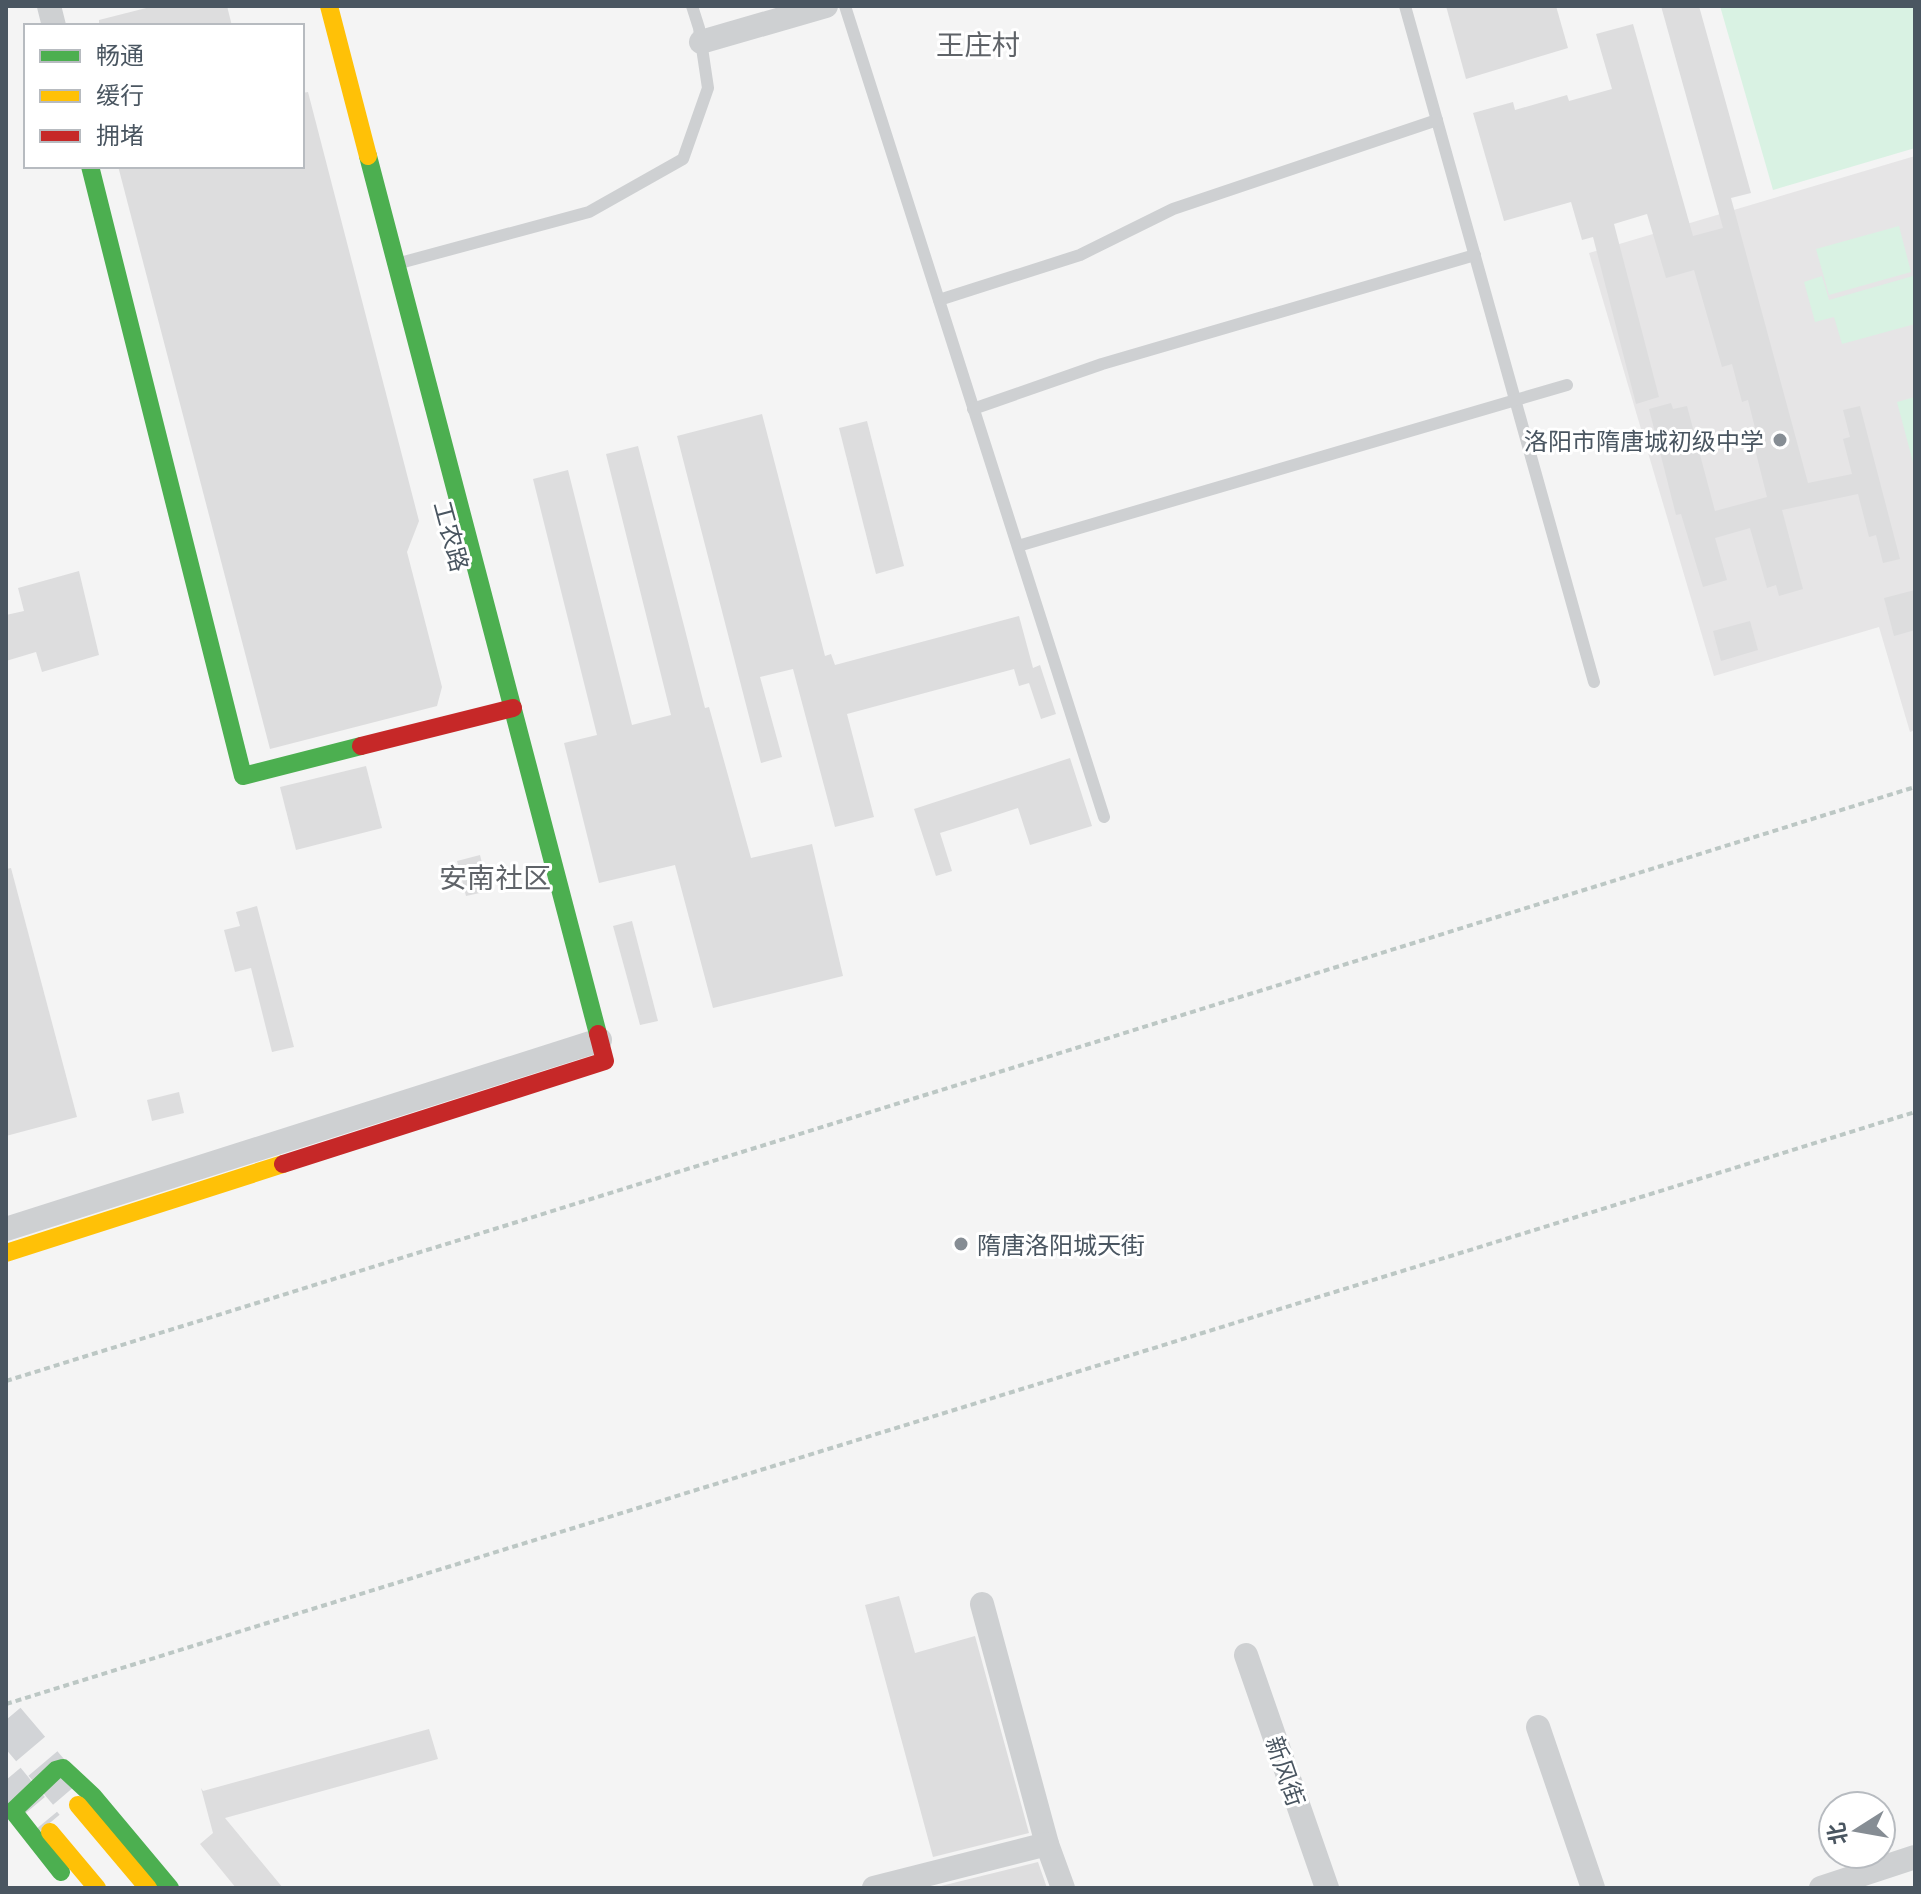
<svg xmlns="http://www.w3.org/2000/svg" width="1921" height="1894" viewBox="0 0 1921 1894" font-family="'Exo 2','Noto Sans SC',sans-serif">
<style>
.education{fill:#e6e5e6}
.green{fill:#d9f2e3}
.building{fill:#ddddde}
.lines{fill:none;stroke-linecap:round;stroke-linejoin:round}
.primary-tunnel{stroke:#d2d4d7;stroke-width:38;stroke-dasharray:38 19;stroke-linecap:butt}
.path{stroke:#bcc7c4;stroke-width:4;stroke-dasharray:6 4;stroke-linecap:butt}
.lane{stroke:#ced0d2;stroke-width:12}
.street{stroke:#ced0d2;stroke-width:24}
.fast{stroke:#4caf50;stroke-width:18}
.slow{stroke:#ffc107;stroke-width:18}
.jam{stroke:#c62828;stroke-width:18}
.poi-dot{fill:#868d94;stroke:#fff;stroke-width:3}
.labels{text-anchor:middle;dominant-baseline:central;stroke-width:6;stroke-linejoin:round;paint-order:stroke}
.poi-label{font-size:24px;fill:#4a5661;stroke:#fff;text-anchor:end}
.street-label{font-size:24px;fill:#4a5661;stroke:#fff}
.quarter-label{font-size:28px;fill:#5f6368;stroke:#fff}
</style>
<rect width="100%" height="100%" fill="#f4f4f4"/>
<path class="education" d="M 1915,156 L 1915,730 L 1910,732 L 1879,627 L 1714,676 L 1589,253 Z"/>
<g class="green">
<path d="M 1720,6 L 1915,6 L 1915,148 L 1773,190 Z"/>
<path d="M 1899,226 L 1911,272 L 1829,295 L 1816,249 Z"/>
<path d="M 1822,276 L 1829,300 L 1913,276 L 1915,324 L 1842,344 L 1834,317 L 1815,322 L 1804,282 Z"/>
<path d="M 1915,397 L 1915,466 L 1914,466 L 1897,402 Z"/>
</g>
<g class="building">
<path d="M 154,6 L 227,6 L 232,26 L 99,26 L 99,20 Z"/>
<path d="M 1446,6 L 1556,6 L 1568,48 L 1466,79 Z"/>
<path d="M 1661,6 L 1699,6 L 1751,193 L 1731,198 L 1808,483 L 1852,474 L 1843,439 L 1850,437 L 1843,410 L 1860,406 L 1900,559 L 1883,563 L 1876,535 L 1869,537 L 1858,494 L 1782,510 L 1803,589 L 1779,596 L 1776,585 L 1767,588 L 1750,528 L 1715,538 L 1727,580 L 1703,587 L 1681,514 L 1676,515 L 1649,409 L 1671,403 L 1673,409 L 1687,406 L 1715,511 L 1767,497 L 1753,441 L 1758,440 L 1748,400 L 1742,402 L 1732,364 L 1722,367 L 1694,270 L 1666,278 L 1647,214 L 1614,224 L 1659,397 L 1636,404 L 1593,237 L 1582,240 L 1571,202 L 1504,221 L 1473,113 L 1513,102 L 1515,110 L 1567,95 L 1569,101 L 1612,89 L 1596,34 L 1633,24 L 1693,236 L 1723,228 Z"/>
<path d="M 308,92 L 419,521 L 407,552 L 442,687 L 437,706 L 270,749 L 118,166 L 302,166 L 302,93 Z"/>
<path d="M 762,414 L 825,656 L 831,654 L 835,665 L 1019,616 L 1033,668 L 1040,665 L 1056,714 L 1041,719 L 1029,683 L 1019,686 L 1014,669 L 847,714 L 874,817 L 835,827 L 793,669 L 760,677 L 782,757 L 761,763 L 677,436 Z"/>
<path d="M 867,421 L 904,566 L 876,574 L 839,428 Z"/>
<path d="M 638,446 L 705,708 L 709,707 L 751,858 L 812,844 L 843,976 L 713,1008 L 675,865 L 599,883 L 564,743 L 597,735 L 533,479 L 568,470 L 632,725 L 671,715 L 606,454 Z"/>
<path d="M 79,571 L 99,655 L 42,672 L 36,652 L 6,661 L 6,615 L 24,611 L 18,588 Z"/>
<path d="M 1915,590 L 1915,630 L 1894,636 L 1884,598 Z"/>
<path d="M 1750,621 L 1758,650 L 1721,661 L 1713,631 Z"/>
<path d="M 1070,758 L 1092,826 L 1030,845 L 1018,808 L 969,824 L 940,833 L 952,871 L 936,876 L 914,809 Z"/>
<path d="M 366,766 L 382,828 L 296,850 L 280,787 Z"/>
<path d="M 480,855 L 489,891 L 466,896 L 457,861 Z"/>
<path d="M 11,868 L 77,1117 L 6,1136 L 6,869 Z"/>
<path d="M 257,906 L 294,1047 L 272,1052 L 251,968 L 235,972 L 224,930 L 240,926 L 236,912 Z"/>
<path d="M 632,921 L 658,1021 L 640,1025 L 613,926 Z"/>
<path d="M 179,1092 L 184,1113 L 152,1121 L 147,1100 Z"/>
<path d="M 899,1596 L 915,1653 L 975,1636 L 1029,1833 L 933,1857 L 865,1605 Z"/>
<path d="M 429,1729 L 438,1759 L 225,1818 L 283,1888 L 236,1888 L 200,1844 L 213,1833 L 201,1788 L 203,1791 Z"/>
<path d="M 1038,1862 L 1047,1888 L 942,1888 L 941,1886 Z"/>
</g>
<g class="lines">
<g class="primary-tunnel">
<path d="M 6,1720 L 74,1800"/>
<path d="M 6,1780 L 45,1827"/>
</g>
<g class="path">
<path d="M 6,1381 L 1915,787"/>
<path d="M 6,1704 L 1915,1112"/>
</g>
<g class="lane">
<path d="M 845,6 L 1104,817"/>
<path d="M 1405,6 L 1594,682"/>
<path d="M 400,263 L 589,212 L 683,159 L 708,88 L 699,28 L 692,6"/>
<path d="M 939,300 L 1080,255 L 1173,209 L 1437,120"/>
<path d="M 973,409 L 1102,364 L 1475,255"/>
<path d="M 1018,546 L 1567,385"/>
</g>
<g class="street">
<path d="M 49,6 L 54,26"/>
<path d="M 701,42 L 826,6"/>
<path d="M 6,1229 L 600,1040"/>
<path d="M 982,1604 L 1047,1844 L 1063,1888"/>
<path d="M 1246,1655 L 1327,1888"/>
<path d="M 1538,1727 L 1593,1888"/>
<path d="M 874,1888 L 1047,1844"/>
<path d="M 1821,1888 L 1915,1857"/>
</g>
<g class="fast">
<path d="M 368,156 L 598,1034"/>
<path d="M 90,166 L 243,776 L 361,746"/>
<path d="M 61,1872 L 13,1811 L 56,1770 L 63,1768 L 93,1796 L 170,1888"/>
</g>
<g class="slow">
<path d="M 329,6 L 368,156"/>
<path d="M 6,1253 L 283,1164"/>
<path d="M 78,1805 L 148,1888"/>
<path d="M 50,1832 L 97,1888"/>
</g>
<g class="jam">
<path d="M 361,746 L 513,708"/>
<path d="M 283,1164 L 605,1061 L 598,1034"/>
</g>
</g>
<g class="poi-dot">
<circle cx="1780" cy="440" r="8"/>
<circle cx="961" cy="1244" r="8"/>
</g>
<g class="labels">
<g class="poi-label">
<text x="1764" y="440">洛阳市隋唐城初级中学</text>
<text x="977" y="1244" text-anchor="start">隋唐洛阳城天街</text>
</g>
<g class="street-label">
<text transform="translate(452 536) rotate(75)">工农路</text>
<text transform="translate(1286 1771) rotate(71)">新风街</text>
</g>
<g class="quarter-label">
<text x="978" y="44">王庄村</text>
<text x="495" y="877">安南社区</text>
</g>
</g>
<rect width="1921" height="1894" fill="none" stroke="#4a5661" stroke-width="16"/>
<rect x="24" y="24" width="280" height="144" fill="#ffffff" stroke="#b7bbc0" stroke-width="2"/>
<rect x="40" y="50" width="40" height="12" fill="#4caf50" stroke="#b7bbc0" stroke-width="2"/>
<text x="96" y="64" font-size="24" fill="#4a5661">畅通</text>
<rect x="40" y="90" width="40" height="12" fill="#ffc107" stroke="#b7bbc0" stroke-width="2"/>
<text x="96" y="104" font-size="24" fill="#4a5661">缓行</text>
<rect x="40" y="130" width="40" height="12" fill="#c62828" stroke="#b7bbc0" stroke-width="2"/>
<text x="96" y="144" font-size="24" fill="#4a5661">拥堵</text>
<g transform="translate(1857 1830) rotate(259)"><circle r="38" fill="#ffffff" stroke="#b7bbc0" stroke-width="2"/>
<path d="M0-6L14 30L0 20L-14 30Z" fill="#868d94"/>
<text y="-12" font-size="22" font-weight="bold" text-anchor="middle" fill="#4a5661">北</text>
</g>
</svg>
